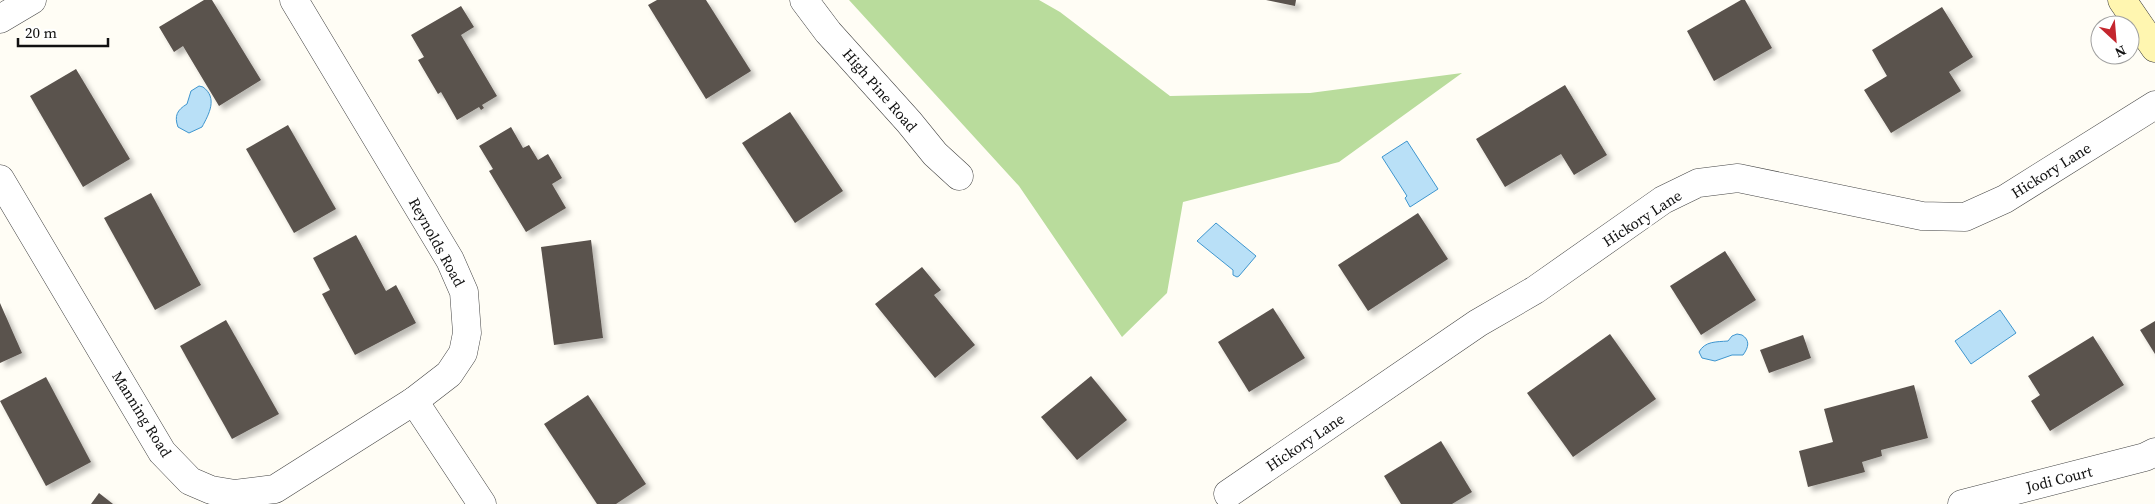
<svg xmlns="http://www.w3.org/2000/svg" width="2155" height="504" viewBox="0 0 2155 504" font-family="'Source Serif 4',serif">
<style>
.forest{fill:#b9dc9c}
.water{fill:#b9e0f7;stroke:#3f96cf}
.building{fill:#5a524d;filter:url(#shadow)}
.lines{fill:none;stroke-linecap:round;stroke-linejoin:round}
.street-casing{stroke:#444;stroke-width:29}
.secondary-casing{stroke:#333;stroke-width:29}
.street{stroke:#fff;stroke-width:28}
.secondary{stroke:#fff6b0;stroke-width:28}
.labels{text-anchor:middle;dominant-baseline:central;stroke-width:5;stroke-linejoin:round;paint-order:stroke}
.street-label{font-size:15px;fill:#111;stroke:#fff}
</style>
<defs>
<filter id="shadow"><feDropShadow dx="4.5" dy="4.5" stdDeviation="2.5" flood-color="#0004"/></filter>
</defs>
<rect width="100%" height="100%" fill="#fffdf5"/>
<path class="forest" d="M 849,0 L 1039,0 L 1060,12 L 1170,96 L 1310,93 L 1462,73 L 1339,162 L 1183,202 L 1167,293 L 1122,337 L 1019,186 Z"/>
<g class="water">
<path d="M 199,86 L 203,87 C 218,98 209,114 202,127 L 189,133 L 178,127 C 174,116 177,110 187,104 L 191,91 Z"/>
<path d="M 1407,141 L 1438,189 L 1410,207 L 1405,198 L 1407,196 L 1382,157 Z"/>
<path d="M 1216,223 L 1256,256 L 1239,276 L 1237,277 L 1233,275 L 1233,270 L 1197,241 Z"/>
<path d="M 2000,310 L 2016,333 L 1971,364 L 1955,341 Z"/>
<path d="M 1737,334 L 1742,335 C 1750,340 1749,347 1743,355 L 1732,355 L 1715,361 L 1702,358 L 1699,352 C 1705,341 1716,342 1728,341 L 1732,336 Z"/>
</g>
<g class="building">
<path d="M 204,0 L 212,0 L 261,80 L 219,106 L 183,46 L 174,52 L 159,27 Z"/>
<path d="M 657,0 L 706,0 L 751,71 L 706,99 L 648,5 Z"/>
<path d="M 1266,0 L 1296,0 L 1295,6 Z"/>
<path d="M 1741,0 L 1745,0 L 1772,48 L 1714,81 L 1687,31 Z"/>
<path d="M 461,6 L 474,27 L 461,35 L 497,96 L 482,105 L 484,108 L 481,110 L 479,107 L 457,120 L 441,92 L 438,94 L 418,60 L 424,57 L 411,35 Z"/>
<path d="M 1942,7 L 1973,57 L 1949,72 L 1961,91 L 1891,133 L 1864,90 L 1887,76 L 1872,50 Z"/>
<path d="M 76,69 L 130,159 L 83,187 L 30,96 Z"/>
<path d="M 1565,85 L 1607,155 L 1574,175 L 1561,154 L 1505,187 L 1476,139 Z"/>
<path d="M 790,112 L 843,191 L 795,223 L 742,143 Z"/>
<path d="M 288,125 L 336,209 L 294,233 L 246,149 Z"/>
<path d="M 511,127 L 523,148 L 529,145 L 538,160 L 548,154 L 562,178 L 552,184 L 566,208 L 526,232 L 489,171 L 493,169 L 479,146 Z"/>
<path d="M 151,193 L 201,285 L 155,310 L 104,218 Z"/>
<path d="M 1418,213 L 1448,259 L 1368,311 L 1338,265 Z"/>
<path d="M 356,235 L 386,291 L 396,285 L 416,323 L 355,355 L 322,294 L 330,290 L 313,258 Z"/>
<path d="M 591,240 L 603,338 L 554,345 L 541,247 Z"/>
<path d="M 1725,251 L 1756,300 L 1701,335 L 1670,286 Z"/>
<path d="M 922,267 L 941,290 L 934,295 L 975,345 L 935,378 L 875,304 Z"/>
<path d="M 0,303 L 22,353 L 0,363 Z"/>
<path d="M 1273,308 L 1305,358 L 1249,392 L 1218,342 Z"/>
<path d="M 226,320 L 279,414 L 232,439 L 180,346 Z"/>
<path d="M 2155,321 L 2155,354 L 2140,330 Z"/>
<path d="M 1610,334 L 1656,399 L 1573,457 L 1527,393 Z"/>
<path d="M 1803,335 L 1811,358 L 1769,373 L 1760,350 Z"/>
<path d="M 2093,336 L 2124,385 L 2050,431 L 2031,401 L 2040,395 L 2028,376 Z"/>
<path d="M 1091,376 L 1127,420 L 1077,460 L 1041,417 Z"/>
<path d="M 46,377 L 91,462 L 46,486 L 0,401 Z"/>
<path d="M 1914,385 L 1928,438 L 1881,450 L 1882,456 L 1862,462 L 1865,472 L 1808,487 L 1799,451 L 1833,442 L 1824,409 Z"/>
<path d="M 588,395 L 646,484 L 616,504 L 597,504 L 544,424 Z"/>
<path d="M 1441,441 L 1472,492 L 1452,504 L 1401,504 L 1384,476 Z"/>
<path d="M 99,493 L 113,504 L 91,504 Z"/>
</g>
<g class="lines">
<g class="street-casing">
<g id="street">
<path d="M 804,0 L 828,32 L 909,122 L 935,154 L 959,176"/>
<path d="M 0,19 L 32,0"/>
<path d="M 0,179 L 162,452 L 190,481 L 211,490 L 235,494 L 275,489 L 414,401 L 449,374 L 463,353 L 467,333 L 464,292 L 450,260 L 294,0"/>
<path d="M 414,401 L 482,504"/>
<path d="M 1228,494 L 1478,323 L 1535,290 L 1663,200 L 1698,183 L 1738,178 L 1922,216 L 1965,217 L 2005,199 L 2155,105"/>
<path d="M 1962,504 L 2145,457 L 2155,452"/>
</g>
</g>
<g class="secondary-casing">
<path id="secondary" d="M 2122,0 L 2155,48"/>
</g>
<use href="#street" class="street"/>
<use href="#secondary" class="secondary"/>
</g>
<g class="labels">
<g class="street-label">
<text transform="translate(880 90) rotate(49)">High Pine Road</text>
<text transform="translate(2051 170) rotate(-32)">Hickory Lane</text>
<text transform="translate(1642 218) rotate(-33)">Hickory Lane</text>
<text transform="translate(437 242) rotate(61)">Reynolds Road</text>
<text transform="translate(142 414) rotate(58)">Manning Road</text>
<text transform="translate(1305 442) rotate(-34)">Hickory Lane</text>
<text transform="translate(2059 479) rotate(-14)">Jodi Court</text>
</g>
</g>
<g transform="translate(2115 40) rotate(154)"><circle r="24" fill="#ffffff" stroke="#a0a0a0"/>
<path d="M0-4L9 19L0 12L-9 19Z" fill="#c4262e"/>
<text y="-8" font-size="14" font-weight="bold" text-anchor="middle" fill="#111111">N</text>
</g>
<path d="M18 38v8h90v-8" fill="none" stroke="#111111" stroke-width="2.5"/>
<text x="25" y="38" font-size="15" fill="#111111" stroke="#ffffff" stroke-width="4" paint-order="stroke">20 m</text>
</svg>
